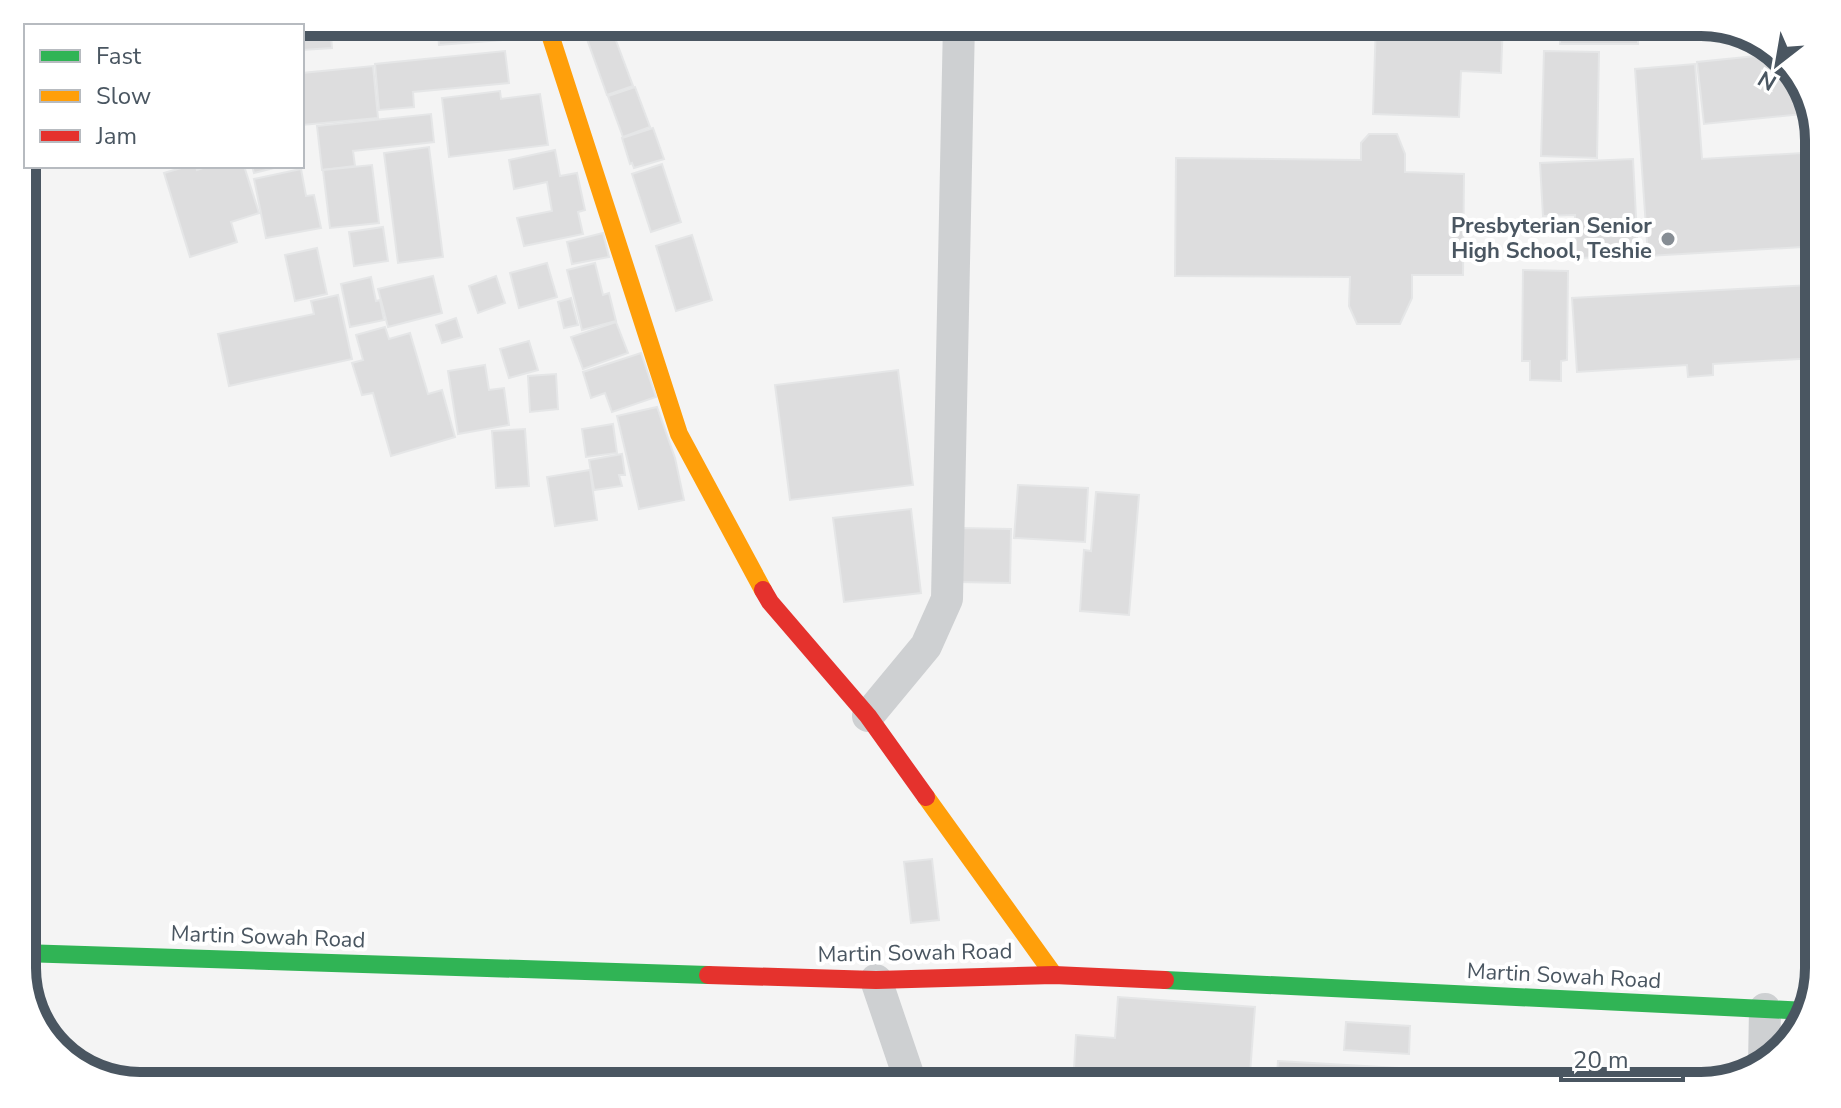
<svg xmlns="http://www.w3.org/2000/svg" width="1841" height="1108" viewBox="0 0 1841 1108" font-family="'Nunito Sans',sans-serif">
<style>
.building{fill:#ddddde;stroke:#e5e6e7;stroke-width:2}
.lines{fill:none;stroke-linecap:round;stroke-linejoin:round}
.lane{stroke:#ced0d2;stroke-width:16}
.street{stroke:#ced0d2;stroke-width:32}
.fast{stroke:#30b455;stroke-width:18}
.slow{stroke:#ff9f0a;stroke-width:18}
.jam{stroke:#e5322d;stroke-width:18}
.poi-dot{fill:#868d94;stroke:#fff;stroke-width:3}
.labels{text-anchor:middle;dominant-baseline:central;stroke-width:8;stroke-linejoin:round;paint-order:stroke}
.poi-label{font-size:22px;font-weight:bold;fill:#4a5661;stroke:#fff;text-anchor:end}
.street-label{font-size:22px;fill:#4a5661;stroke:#fff}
.rim{fill:none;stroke:#4a5661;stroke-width:10}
</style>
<rect width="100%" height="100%" fill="#f4f4f4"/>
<g class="building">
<path d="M 155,22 L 196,22 L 197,26 L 156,26 Z"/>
<rect x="199" y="22" width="22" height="4"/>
<path d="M 274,22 L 330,22 L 332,48 L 302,50 L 302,26 L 274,26 Z"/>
<path d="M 437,22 L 512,22 L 513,35 L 502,36 L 502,40 L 439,45 Z"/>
<path d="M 1376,22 L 1503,22 L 1501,73 L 1461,71 L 1459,117 L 1373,114 Z"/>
<rect x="1560" y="22" width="78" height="22"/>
<path d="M 612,30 L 633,86 L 607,95 L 587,39 Z"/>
<path d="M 505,51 L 509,83 L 413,92 L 414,107 L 379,110 L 375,64 Z"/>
<path d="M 1544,51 L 1599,52 L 1597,158 L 1541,156 Z"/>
<path d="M 1776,54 L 1803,80 L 1813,113 L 1704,124 L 1697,62 Z"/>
<path d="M 1695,64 L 1702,159 L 1819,152 L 1819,246 L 1648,256 L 1635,69 Z"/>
<path d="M 373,66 L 378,118 L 302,125 L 302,73 Z"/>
<path d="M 635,87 L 650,127 L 623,137 L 608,96 Z"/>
<path d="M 500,91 L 501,99 L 540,94 L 548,145 L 449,157 L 442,98 Z"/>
<path d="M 431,114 L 434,142 L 353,151 L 355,166 L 322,170 L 317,126 Z"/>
<path d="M 26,124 L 26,154 L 22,155 L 22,132 Z"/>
<path d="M 653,128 L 664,159 L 634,168 L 632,163 L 630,164 L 622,138 Z"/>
<path d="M 1369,134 L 1397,134 L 1405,154 L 1405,172 L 1464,174 L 1463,275 L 1412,275 L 1412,298 L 1400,324 L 1357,324 L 1349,306 L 1350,277 L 1175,276 L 1176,158 L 1361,160 L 1361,143 Z"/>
<path d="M 429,147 L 443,257 L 398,263 L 384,153 Z"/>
<path d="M 555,150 L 560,176 L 577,173 L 585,210 L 578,212 L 583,234 L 524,246 L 517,218 L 552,211 L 547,182 L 514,189 L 509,160 Z"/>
<path d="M 1633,159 L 1638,256 L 1576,258 L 1575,215 L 1543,216 L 1540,163 Z"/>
<path d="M 662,164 L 681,222 L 651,232 L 632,174 Z"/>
<path d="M 372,165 L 379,223 L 330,228 L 323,170 Z"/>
<path d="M 188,166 L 196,166 L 197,170 L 209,166 L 244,166 L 259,213 L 231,222 L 237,242 L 190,257 L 164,173 Z"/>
<path d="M 252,166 L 282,166 L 254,173 Z"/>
<path d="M 301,169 L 306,196 L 314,195 L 321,228 L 266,238 L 254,179 Z"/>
<path d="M 383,227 L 388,261 L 354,266 L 349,232 Z"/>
<path d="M 603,233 L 609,257 L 572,264 L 567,242 Z"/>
<path d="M 692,235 L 712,300 L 676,311 L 656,246 Z"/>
<path d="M 317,248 L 327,294 L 295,301 L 285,255 Z"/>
<path d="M 547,263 L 557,297 L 519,308 L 510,273 Z"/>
<path d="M 595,263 L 603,295 L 609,293 L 616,321 L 582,330 L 567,270 Z"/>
<path d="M 1523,270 L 1568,271 L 1567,360 L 1561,361 L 1561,381 L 1530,380 L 1530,361 L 1522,361 Z"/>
<path d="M 433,276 L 442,313 L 388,327 L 378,289 Z"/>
<path d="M 496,276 L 505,303 L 478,313 L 469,286 Z"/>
<path d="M 371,277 L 376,301 L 380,300 L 384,320 L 350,327 L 341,284 Z"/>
<path d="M 1811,285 L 1816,358 L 1713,364 L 1713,375 L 1688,377 L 1687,365 L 1577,372 L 1572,298 Z"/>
<path d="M 338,295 L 352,359 L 229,386 L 218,334 L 314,314 L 311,301 Z"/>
<path d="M 571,298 L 578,325 L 564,328 L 558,302 Z"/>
<path d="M 456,318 L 462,337 L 442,343 L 436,325 Z"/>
<path d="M 616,322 L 628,353 L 583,369 L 571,337 Z"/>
<path d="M 385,327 L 389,339 L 410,333 L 428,394 L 442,390 L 455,437 L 391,456 L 373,393 L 362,395 L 352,363 L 363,360 L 356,335 Z"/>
<path d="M 529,341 L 538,370 L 509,378 L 500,349 Z"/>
<path d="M 641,353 L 656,397 L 612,412 L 605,393 L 591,398 L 583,372 Z"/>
<path d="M 485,365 L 489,390 L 504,388 L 509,425 L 458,434 L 448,371 Z"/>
<path d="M 898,370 L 913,485 L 790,500 L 775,385 Z"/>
<path d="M 556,374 L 558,409 L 530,412 L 528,376 Z"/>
<path d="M 657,407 L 675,458 L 684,500 L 639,509 L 617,416 Z"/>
<path d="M 613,424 L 617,453 L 586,457 L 582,429 Z"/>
<path d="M 525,429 L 529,486 L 496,488 L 492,431 Z"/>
<path d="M 622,454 L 625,475 L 619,475 L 622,486 L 594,490 L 589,460 Z"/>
<path d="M 590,470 L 597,520 L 555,526 L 547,477 Z"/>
<path d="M 1018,485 L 1088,488 L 1085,542 L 1014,538 Z"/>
<path d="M 1096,492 L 1139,495 L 1129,615 L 1080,611 L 1084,550 L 1091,551 Z"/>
<path d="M 911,509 L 921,593 L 844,602 L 833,518 Z"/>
<path d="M 960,528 L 1011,529 L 1010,583 L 959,582 Z"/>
<path d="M 932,859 L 939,920 L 911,923 L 904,862 Z"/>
<path d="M 1118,997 L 1255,1007 L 1249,1086 L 1073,1086 L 1076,1035 L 1115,1038 Z"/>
<path d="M 1346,1022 L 1410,1026 L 1409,1054 L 1344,1050 Z"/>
<path d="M 1278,1061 L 1484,1073 L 1483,1086 L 1276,1086 Z"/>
<path d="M 1688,1068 L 1757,1071 L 1702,1086 L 1687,1086 Z"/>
</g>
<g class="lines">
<path class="lane" d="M 875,1086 L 908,1072"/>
<g class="street">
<path d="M 868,716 L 926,646 L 947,599 L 959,22"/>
<path d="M 876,980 L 912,1086"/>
<path d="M 1764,1066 L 1765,1009"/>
</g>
<g class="fast">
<path d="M 22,953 L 708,975"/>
<path d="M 1165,980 L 1807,1011"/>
</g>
<g class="slow">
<path d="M 546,22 L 679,434 L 763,590"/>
<path d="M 926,797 L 1054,975"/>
</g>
<g class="jam">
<path d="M 763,590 L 770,602 L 868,716 L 926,797"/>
<path d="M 708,975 L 876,980 L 1054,975 L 1165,980"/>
</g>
</g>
<circle class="poi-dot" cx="1668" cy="239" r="8"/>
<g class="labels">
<g class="poi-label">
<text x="1652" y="226">Presbyterian Senior<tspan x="1652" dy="25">High School, Teshie</tspan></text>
</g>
<g class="street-label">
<text transform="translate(268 937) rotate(2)">Martin Sowah Road</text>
<text transform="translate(915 953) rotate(-1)">Martin Sowah Road</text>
<text transform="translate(1564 976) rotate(3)">Martin Sowah Road</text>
</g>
</g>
<path d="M0 0H1841V1108H0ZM140 36H1701A104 104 0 0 1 1805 140V968A104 104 0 0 1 1701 1072H140A104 104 0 0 1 36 968V140A104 104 0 0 1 140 36Z" fill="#fff" fill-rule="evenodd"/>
<path class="rim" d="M140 36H1701A104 104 0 0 1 1805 140V968A104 104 0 0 1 1701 1072H140A104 104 0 0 1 36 968V140A104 104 0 0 1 140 36Z"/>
<rect x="24" y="24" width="280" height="144" fill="#ffffff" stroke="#b7bbc0" stroke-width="2"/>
<rect x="40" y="50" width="40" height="12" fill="#30b455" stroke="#b7bbc0" stroke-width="2"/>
<text x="96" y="64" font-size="24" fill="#4a5661">Fast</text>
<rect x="40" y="90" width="40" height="12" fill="#ff9f0a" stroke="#b7bbc0" stroke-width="2"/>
<text x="96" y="104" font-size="24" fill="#4a5661">Slow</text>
<rect x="40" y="130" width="40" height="12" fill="#e5322d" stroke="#b7bbc0" stroke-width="2"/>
<text x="96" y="144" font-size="24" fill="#4a5661">Jam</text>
<g transform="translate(1777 64) rotate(211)" stroke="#ffffff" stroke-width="6" paint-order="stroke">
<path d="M0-6L14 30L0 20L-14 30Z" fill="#4a5661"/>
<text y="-12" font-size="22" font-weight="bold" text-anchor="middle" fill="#4a5661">N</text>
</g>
<path d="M1561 1068v12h122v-12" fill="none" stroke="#4a5661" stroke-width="4"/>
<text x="1573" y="1068" font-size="24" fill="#4a5661" stroke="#ffffff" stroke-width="6" paint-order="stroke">20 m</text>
</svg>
